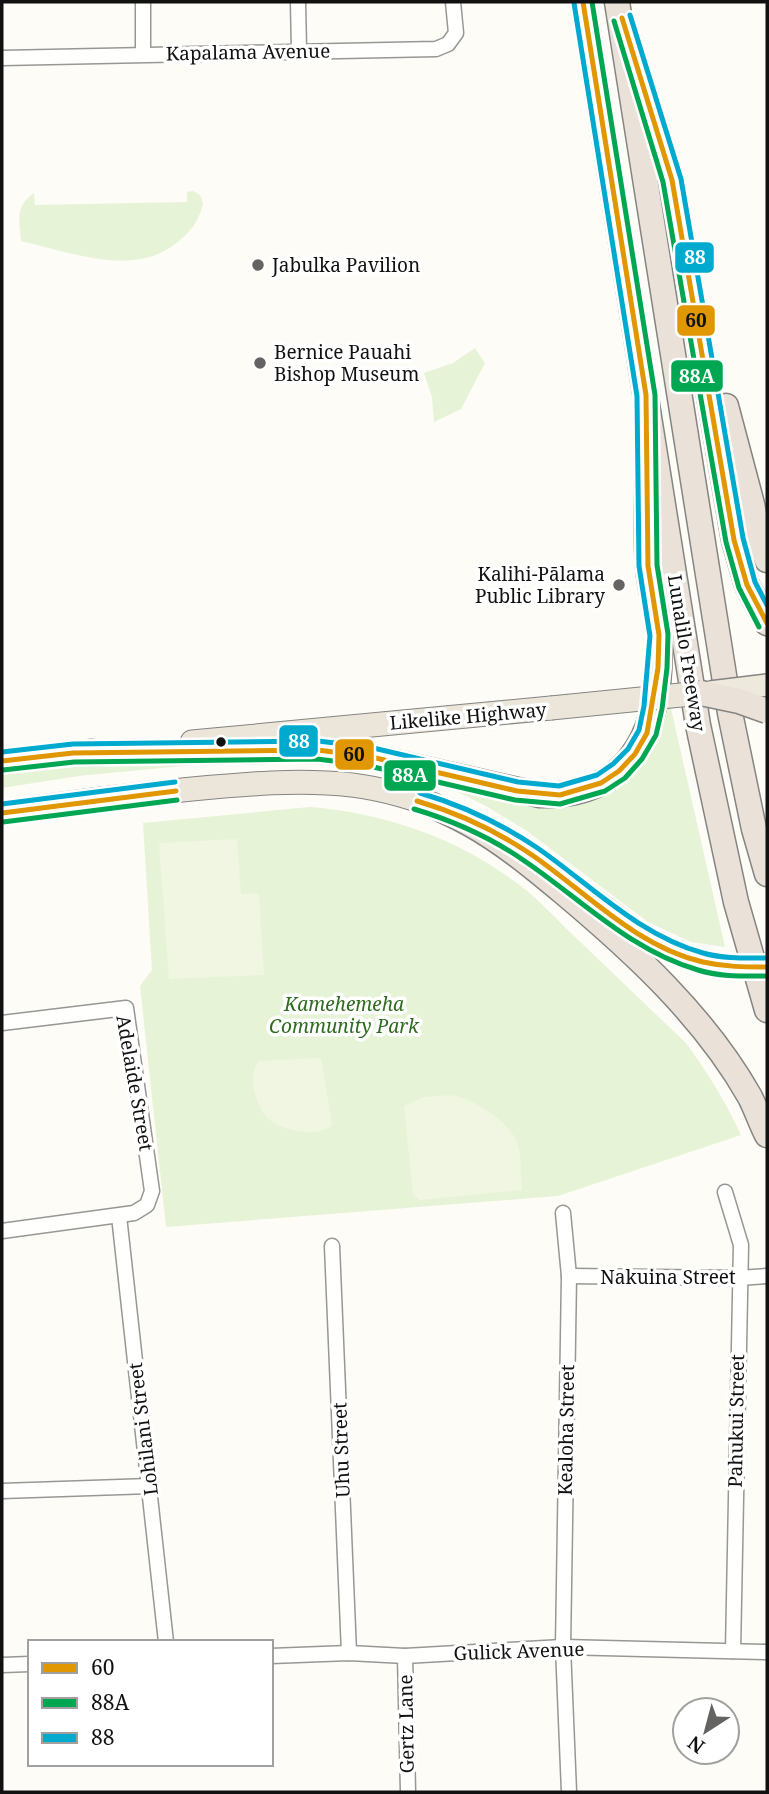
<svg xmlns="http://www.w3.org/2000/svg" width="769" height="1794" viewBox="0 0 769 1794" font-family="'Noto Serif',serif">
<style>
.green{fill:#e7f3d7}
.pitch{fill:#f0f6e1}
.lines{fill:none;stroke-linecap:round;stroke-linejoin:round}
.minor-casing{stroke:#979795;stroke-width:17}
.trunk-casing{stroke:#858482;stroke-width:25}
.motorway-casing{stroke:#858482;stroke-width:27}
.minor{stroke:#fffffe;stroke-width:14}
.trunk{stroke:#ece5da;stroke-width:23}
.motorway{stroke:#eae1d8;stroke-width:24}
.primary-bridge-casing{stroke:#858482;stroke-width:24;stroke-linecap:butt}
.trunk-bridge-casing{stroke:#858482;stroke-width:25;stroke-linecap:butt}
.motorway-bridge-casing{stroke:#858482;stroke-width:27;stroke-linecap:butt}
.primary-bridge{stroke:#ede9dc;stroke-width:21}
.trunk-bridge{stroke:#ece5da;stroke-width:23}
.motorway-bridge{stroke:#eae1d8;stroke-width:24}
.bus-1-casing{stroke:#fff;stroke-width:10}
.bus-2-casing{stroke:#fff;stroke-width:10}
.bus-3-casing{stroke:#fff;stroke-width:10}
.bus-1{stroke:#e09702;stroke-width:5}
.bus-2{stroke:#00a651;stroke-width:5}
.bus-3{stroke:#00a9ce;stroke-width:5}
.poi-dot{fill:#646362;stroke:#fff;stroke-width:2.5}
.bus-dot{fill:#111;stroke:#fff;stroke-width:2.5}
.labels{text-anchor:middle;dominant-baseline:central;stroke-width:7;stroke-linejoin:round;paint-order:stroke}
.street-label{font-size:19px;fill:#111;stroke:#fff}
.poi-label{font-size:19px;fill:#111;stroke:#fff;text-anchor:start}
.park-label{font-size:19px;font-style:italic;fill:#2f6b1f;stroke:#fff}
.line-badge{stroke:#fff;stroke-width:2.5}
.badge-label{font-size:19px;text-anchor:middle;font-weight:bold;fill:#fff}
.pale-badge-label{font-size:19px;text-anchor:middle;font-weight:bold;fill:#111}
</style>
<rect width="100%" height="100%" fill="#fdfcf7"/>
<g class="green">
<path d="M 193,191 L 200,195 L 203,203 C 200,218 193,229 181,239 C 138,280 71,252 21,241 C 19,220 15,206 34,193 L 35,205 L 187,202 L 187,192 Z"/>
<path d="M 475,348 L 485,363 L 461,409 L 434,422 L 432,397 L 424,373 L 453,363 Z"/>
<path d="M 670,704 L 725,947 L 691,942 L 648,922 L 527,831 L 484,805 L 450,788 L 360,761 L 213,763 L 79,776 L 2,788 L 2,774 L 34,765 L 313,747 L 526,791 L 602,779 L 655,713 Z"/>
<path d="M 310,807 C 383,813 455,837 514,881 C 536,896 554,917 573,935 C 611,971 648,1007 686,1043 C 707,1072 726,1102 741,1135 L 558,1196 L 166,1227 L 140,986 L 152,970 L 143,823 Z"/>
</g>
<g class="pitch">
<path d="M 237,839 L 241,894 L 259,893 L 264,975 L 169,979 L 159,843 Z"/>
<path d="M 321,1058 L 332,1125 C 320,1138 282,1131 270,1120 C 256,1109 246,1074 259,1061 Z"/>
<path d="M 450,1095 C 466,1097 477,1104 490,1113 C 525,1137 519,1151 522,1190 L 420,1200 L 413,1195 L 404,1106 L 424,1097 Z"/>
</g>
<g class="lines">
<g class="minor-casing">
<g id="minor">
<path d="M 143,2 L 143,54"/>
<path d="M 298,2 L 299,51"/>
<path d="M 2,58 L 436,49 L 448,44 L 456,33 L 453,2"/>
<path d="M 2,1023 L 126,1008 L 152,1191 L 147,1205 L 134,1213 L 2,1231"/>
<path d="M 725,1192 L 741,1245 L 733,1651"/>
<path d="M 563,1213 L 569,1276 L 563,1647 L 569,1792"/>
<path d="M 119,1216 L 166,1642"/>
<path d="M 332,1246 L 349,1653"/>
<path d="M 569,1276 L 739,1278 L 767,1276"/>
<path d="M 2,1491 L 150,1486"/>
<path d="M 271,1656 L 349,1653 L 405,1656 L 563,1647 L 767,1652"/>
<path d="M 405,1656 L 408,1792"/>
<path d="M 2,1665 L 30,1664"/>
</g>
</g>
<g class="trunk-casing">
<g id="trunk">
<path d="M 192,742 L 551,708"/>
<path d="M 2,761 L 92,751"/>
<path d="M 2,813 C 65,803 129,795 192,789 C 245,784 299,779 352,785 C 385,789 420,800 450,812"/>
<path d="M 561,876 L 646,939"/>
</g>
</g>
<g class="motorway-casing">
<g id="motorway">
<path d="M 583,2 L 698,725 L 736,902 L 767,1010"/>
<path d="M 617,2 L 730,713 L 754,829 L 767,874"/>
<path d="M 643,87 L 672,180 L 734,540 L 747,585 L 767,623"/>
<path d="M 726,406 L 752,504 L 760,543 L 767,560"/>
<path d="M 73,753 L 317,750 L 367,756 L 540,795 C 637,798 664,718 659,635 C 657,612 650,589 648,566 C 646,537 647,508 647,480"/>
<path d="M 432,805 C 444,811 458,817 470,824 C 504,843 534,868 564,893 C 633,951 705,1017 750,1097 C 756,1109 761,1123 767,1135"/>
</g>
</g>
<use href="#minor" class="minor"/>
<use href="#trunk" class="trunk"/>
<use href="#motorway" class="motorway"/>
<g class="primary-bridge-casing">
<path id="primary-bridge" d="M 710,692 L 767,685"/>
</g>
<g class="trunk-bridge-casing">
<g id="trunk-bridge">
<path d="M 551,708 L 701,693"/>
<path d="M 646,939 C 683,960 724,971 767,967"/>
</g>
</g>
<g class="motorway-bridge-casing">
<path id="motorway-bridge" d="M 701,693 L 739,701 L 767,711"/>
</g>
<use href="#primary-bridge" class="primary-bridge"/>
<use href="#trunk-bridge" class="trunk-bridge"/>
<use href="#motorway-bridge" class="motorway-bridge"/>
<g class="bus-1-casing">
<g id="bus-1">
<path d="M 622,18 L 672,180 L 734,540 L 747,585 L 767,623"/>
<path d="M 2,761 L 73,753 L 317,750 L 367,756 L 517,791 L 560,795 L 601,783 L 619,771 L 635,754 L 647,733 L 658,668 L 659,635 L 648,566 L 646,395 L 583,2"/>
<path d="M 417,801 C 458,813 497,831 532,855 C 587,893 637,947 703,962 C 725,967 745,967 767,967"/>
<path d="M 2,813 L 176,791"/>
</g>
</g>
<g class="bus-2-casing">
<g id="bus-2">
<path d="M 614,21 L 663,182 L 726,542 L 739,588 L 759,627"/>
<path d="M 3,770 L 74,762 L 317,759 L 365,765 L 515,800 L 560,804 L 605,791 L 625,778 L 642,759 L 656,735 L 662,709 L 667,668 L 668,634 L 657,565 L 655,395 L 592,2"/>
<path d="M 414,809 C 454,821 492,838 526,862 C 582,900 631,951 698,970 C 720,977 744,976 767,976"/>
<path d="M 3,822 L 177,800"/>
</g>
</g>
<g class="bus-3-casing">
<g id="bus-3">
<path d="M 630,15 L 681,179 L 743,538 L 755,582 L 767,605"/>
<path d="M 2,752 L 73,744 L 318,741 L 369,747 L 518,782 L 559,786 L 597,775 L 613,764 L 628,749 L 639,730 L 644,706 L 650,636 L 639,566 L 637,396 L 574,3"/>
<path d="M 420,793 C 461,805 500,823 536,847 C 590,884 638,935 703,953 C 724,959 745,958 767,958"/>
<path d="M 2,804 L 175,782"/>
</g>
</g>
<use href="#bus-1" class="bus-1"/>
<use href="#bus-2" class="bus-2"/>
<use href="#bus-3" class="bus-3"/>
</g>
<g class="poi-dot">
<circle cx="258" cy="265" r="7"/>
<circle cx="260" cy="363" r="7"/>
<circle cx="619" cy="585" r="7"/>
</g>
<circle class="bus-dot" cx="221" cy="742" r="6"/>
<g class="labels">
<g class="street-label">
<text transform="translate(248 52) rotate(-1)">Kapalama Avenue</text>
<text transform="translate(687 653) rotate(81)">Lunalilo Freeway</text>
<text transform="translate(468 716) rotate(-5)">Likelike Highway</text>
<text transform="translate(135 1083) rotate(80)">Adelaide Street</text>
<text x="668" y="1277">Nakuina Street</text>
<text transform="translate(736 1421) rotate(-89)">Pahukui Street</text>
<text transform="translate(143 1429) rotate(-97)">Lohilani Street</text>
<text transform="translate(566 1430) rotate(-89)">Kealoha Street</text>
<text transform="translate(341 1450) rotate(-92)">Uhu Street</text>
<text transform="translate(519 1651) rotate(-2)">Gulick Avenue</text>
<text transform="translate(406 1724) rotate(-91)">Gertz Lane</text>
</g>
<g class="poi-label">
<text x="272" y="265">Jabulka Pavilion</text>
<text x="274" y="352">Bernice Pauahi<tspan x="274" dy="22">Bishop Museum</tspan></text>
<text x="605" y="574" text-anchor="end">Kalihi-Pālama<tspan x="605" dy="22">Public Library</tspan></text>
</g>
<g class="park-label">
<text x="344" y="1004">Kamehemeha<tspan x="344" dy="22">Community Park</tspan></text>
</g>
</g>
<g class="line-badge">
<rect x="674" y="241" width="41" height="33" rx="7" fill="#00a9ce"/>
<rect x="676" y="304" width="40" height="33" rx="7" fill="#e09702"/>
<rect x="670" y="359" width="54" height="34" rx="7" fill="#00a651"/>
<rect x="278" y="724" width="41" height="34" rx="7" fill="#00a9ce"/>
<rect x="334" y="738" width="41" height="33" rx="7" fill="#e09702"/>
<rect x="383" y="759" width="54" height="33" rx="7" fill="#00a651"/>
</g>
<g class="badge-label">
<text x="695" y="264">88</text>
<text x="697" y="383">88A</text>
<text x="299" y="748">88</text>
<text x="410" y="782">88A</text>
</g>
<g class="pale-badge-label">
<text x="696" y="327">60</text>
<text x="354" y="761">60</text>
</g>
<rect width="769" height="1794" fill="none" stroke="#111111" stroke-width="7"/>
<rect x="28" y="1640" width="245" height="126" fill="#ffffff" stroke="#a0a0a0" stroke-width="2"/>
<rect x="42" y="1663" width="35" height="10" fill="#e09702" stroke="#a0a0a0" stroke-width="2"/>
<text x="91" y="1675" font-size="21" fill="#111111">60</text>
<rect x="42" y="1698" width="35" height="10" fill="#00a651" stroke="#a0a0a0" stroke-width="2"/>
<text x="91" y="1710" font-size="21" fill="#111111">88A</text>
<rect x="42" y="1733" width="35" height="10" fill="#00a9ce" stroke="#a0a0a0" stroke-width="2"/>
<text x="91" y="1745" font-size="21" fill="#111111">88</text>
<g transform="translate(706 1731) rotate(216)"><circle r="33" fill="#ffffff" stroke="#a0a0a0" stroke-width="2"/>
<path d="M0-5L12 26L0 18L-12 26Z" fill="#646362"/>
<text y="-10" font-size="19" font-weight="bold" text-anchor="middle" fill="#111111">N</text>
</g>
</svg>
